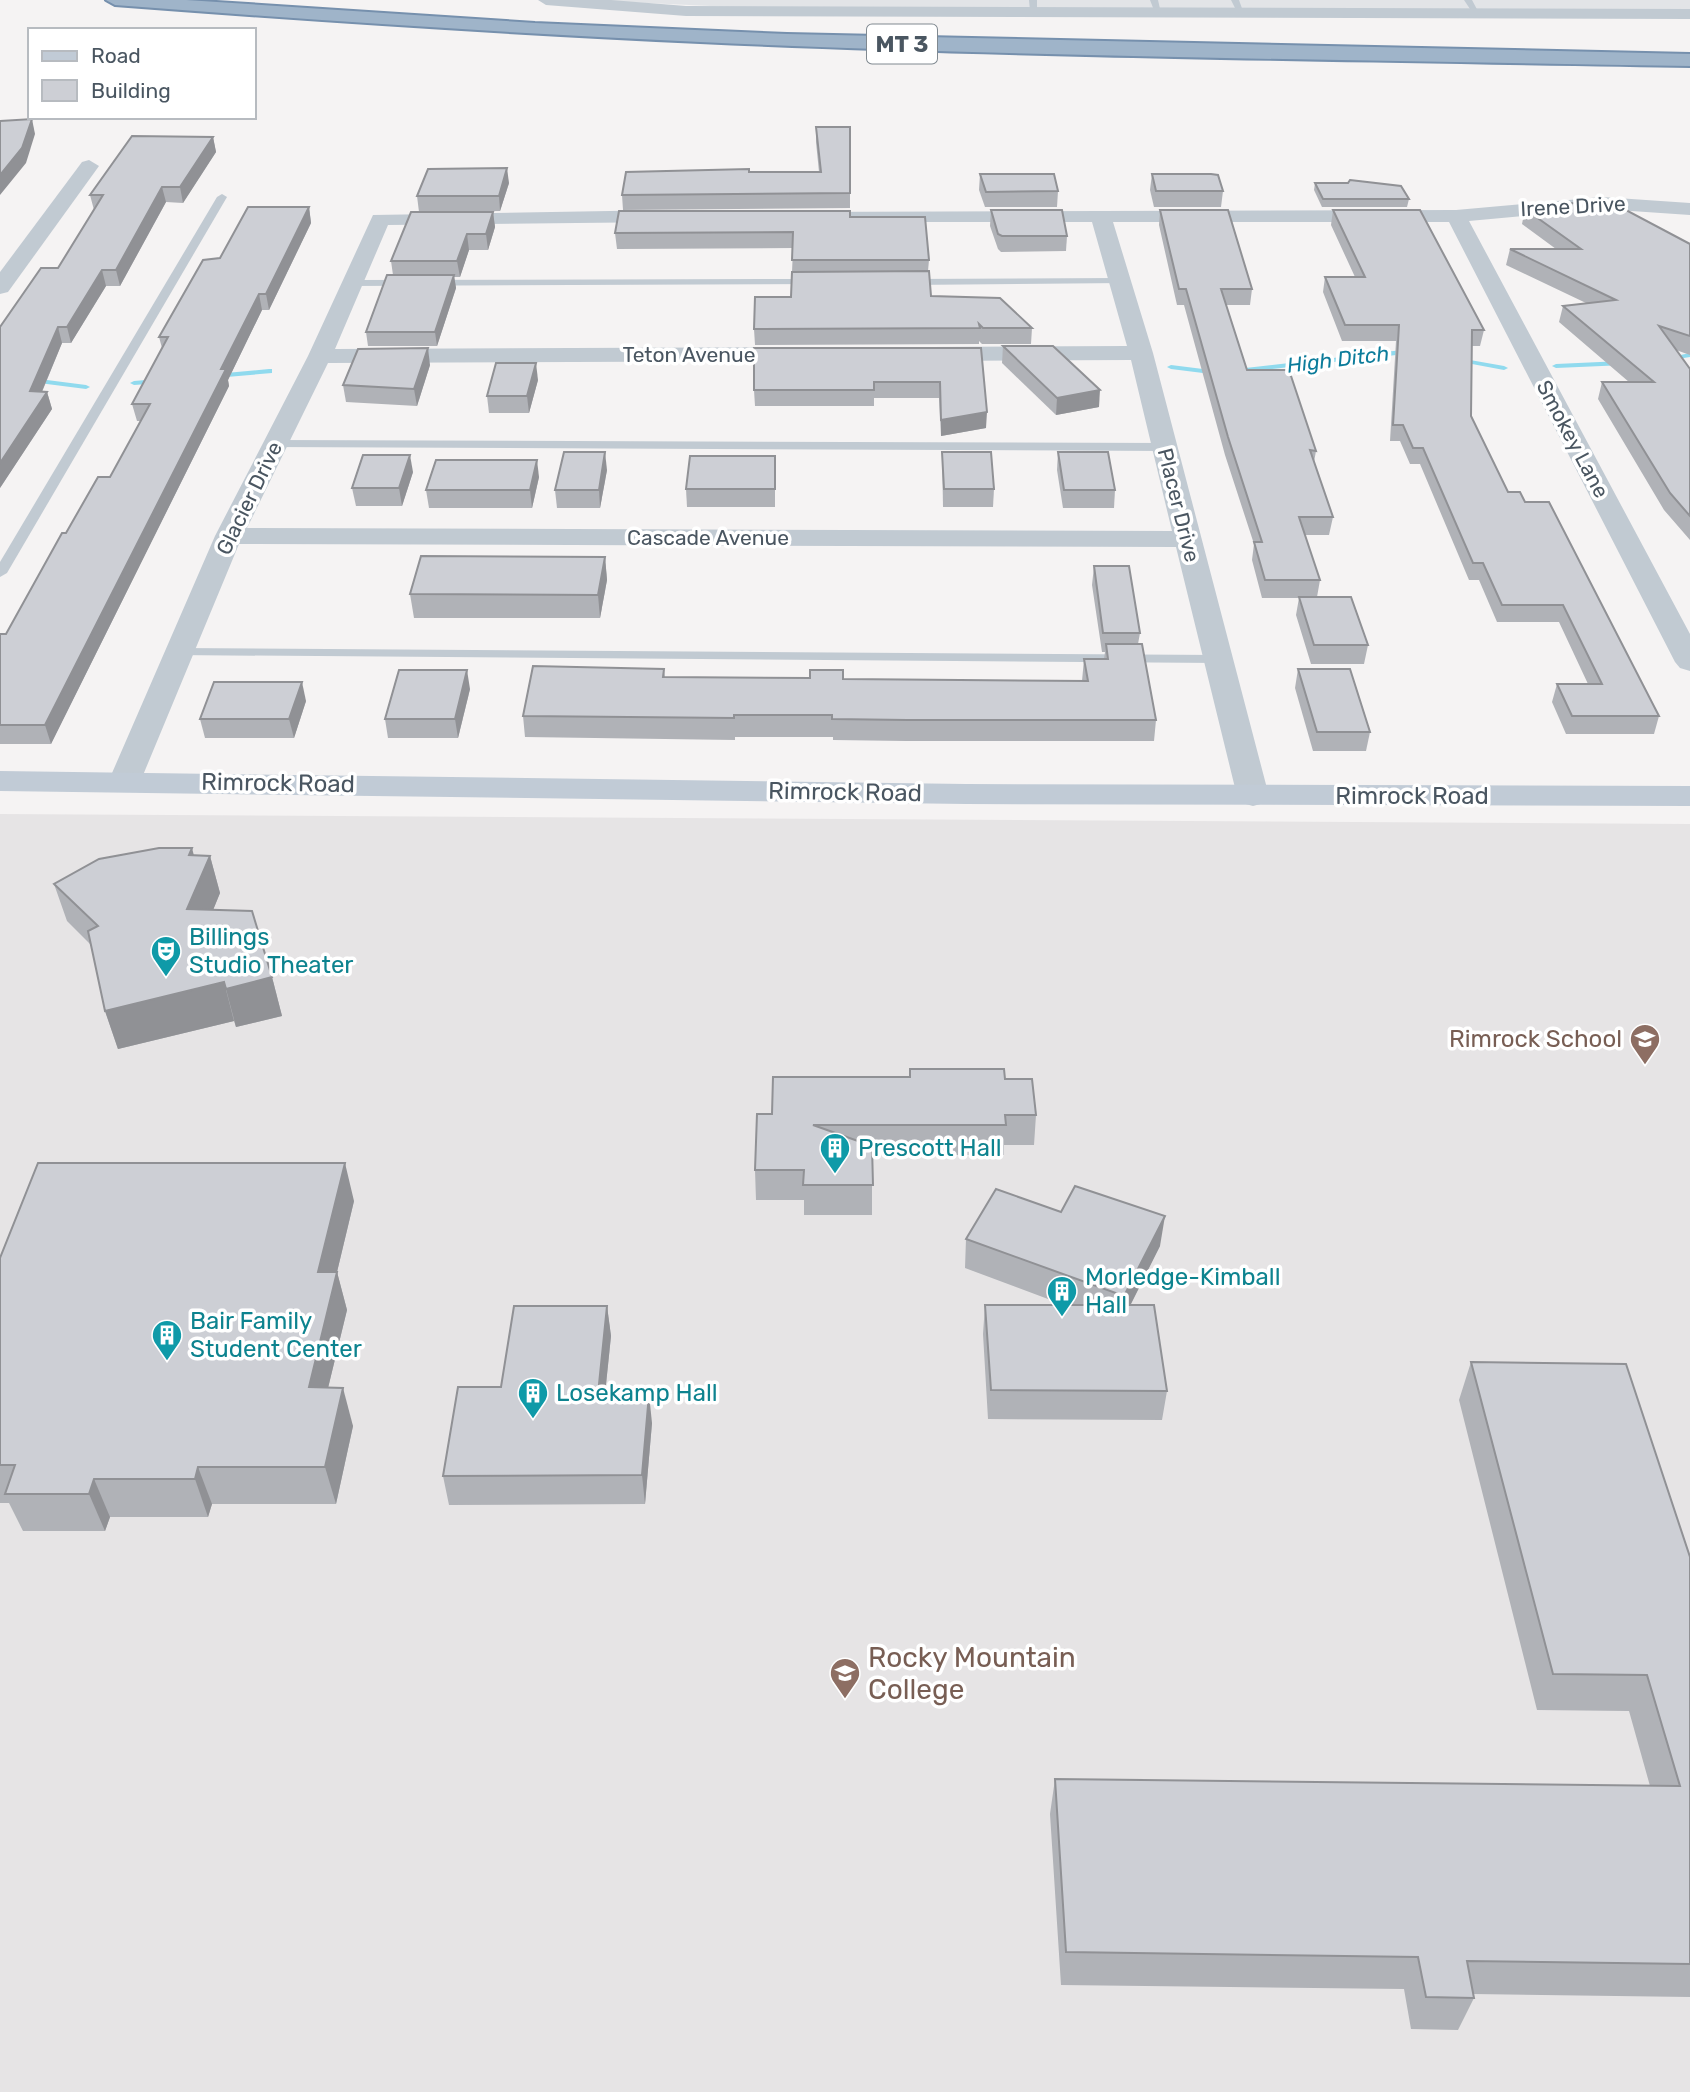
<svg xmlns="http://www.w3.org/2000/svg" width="1690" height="2092" viewBox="0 0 1690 2092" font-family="Rubik,sans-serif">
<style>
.education{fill:#e6e4e5}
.airport{fill:#e2e4e7}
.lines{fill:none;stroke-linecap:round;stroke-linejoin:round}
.stream{fill:#90daee;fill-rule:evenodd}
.trunk-casing{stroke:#7690ad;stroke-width:4}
.service{fill:#c1cad2;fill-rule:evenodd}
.minor{fill:#c1cad2;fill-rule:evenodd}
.secondary{fill:#c1cbd6;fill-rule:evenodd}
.trunk{fill:#9fb4c9;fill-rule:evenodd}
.wall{fill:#b0b2b7}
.shaded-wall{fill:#909195}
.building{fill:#cdcfd5;stroke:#909195;stroke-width:2}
.labels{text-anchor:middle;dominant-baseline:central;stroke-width:7;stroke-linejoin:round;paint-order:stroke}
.far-street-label{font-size:21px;fill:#4a5661;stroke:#fff}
.far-water-label{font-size:21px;font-style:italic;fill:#0c7c9b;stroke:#fff}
.shield{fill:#fff;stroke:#808990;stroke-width:2}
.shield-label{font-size:23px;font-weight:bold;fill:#4a5661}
.street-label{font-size:24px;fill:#4a5661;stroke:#fff}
.culture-label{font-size:24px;fill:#0d838f;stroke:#fff;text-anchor:start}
.education-label{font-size:24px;fill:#785e54;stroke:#fff;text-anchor:end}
.near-education-label{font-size:28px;fill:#785e54;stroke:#fff;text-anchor:start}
</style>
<rect width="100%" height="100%" fill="#f5f3f3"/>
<path class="education" d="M 0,814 L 1690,824 L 1690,2092 L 0,2092 Z"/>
<path class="airport" d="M 585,0 L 1690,0 L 1690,10 L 731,7 Z"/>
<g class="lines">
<g class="stream">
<path d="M 1411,349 L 1415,351 L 1414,353 L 1219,375 L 1171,369 L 1167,367 L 1171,365 L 1219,371 Z"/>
<path d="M 1690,353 L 1690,357 L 1665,361 L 1661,359 Z"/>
<path d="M 1453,357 L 1504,366 L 1508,368 L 1504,370 L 1456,361 L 1452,359 Z"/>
<path d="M 1622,361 L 1625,361 L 1625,365 L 1556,368 L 1552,366 L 1556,364 Z"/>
<path d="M 269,369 L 272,369 L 272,373 L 215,378 L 211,376 L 215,374 Z"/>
<path d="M 0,374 L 86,385 L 90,387 L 86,389 L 0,378 Z"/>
<path d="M 158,379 L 162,381 L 161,383 L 134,385 L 130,383 L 134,381 Z"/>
</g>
<g class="trunk-casing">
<path id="trunk" d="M 106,0 L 186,0 L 535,23 L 787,34 L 1690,54 L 1690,66 C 1360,60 1030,57 700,42 C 505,33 310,20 115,5 Z"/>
</g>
<g class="service">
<path d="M 1029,0 L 1037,0 L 1037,13 L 1030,11 Z"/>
<path d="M 1150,0 L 1158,0 L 1161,13 L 1155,13 Z"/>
<path d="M 1231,0 L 1239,0 L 1244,14 L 1238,14 Z"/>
<path d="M 1464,0 L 1472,0 L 1480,15 L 1474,15 Z"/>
<path d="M 222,194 L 227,197 L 7,573 L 0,577 L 0,562 L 217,197 Z"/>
<path d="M 1120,278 L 1125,281 L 1124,283 L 909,285 L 904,282 L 909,279 Z"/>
<path d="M 814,279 L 819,282 L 818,284 L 352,286 L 347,283 L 352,280 Z"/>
<path d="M 275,440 L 1165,443 L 1171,447 L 1165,451 L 271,447 L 271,441 Z"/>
<path d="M 179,648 L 1219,655 L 1226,659 L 1219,663 L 174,655 L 174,649 Z"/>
</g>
<g class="minor">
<path d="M 538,0 L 611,0 L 686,6 L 1690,9 L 1690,19 L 686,16 L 546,5 Z"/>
<path d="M 89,160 L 99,166 L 8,292 L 0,294 L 0,272 L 82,162 Z"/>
<path d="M 1602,197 L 1690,203 L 1690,215 L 1602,209 L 1469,221 L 1690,634 L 1690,671 L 1680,668 L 1675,662 L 1449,222 L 1113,222 L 1153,353 L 1269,796 L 1264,803 L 1253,806 L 1242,803 L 1237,796 L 1176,547 L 239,544 L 141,780 L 136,787 L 125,790 L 114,787 L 109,780 L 215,536 L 308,356 L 373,215 L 668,210 L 678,216 L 668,222 L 388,225 L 335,349 L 804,347 L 812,349 L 816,354 L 812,359 L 804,361 L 328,363 L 247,528 L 1172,531 L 1131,360 L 932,361 L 924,359 L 920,354 L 924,349 L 932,347 L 1127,346 L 1092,222 L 800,222 L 790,216 L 793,212 L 1456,210 Z"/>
</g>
<path class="secondary" d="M 0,771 L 966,784 L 1690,786 L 1690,806 L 966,804 L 0,791 Z"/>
<use href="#trunk" class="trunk"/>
</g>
<g class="wall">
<path d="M 816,127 L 850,127 L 850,208 L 623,210 L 622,195 L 749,172 L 819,172 L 816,142 Z"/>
<path d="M 213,137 L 216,152 L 183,203 L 166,202 L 120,286 L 106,286 L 71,343 L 62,343 L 42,392 L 47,392 L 52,409 L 0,488 L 58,268 L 94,210 L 90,195 Z"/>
<path d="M 980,174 L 1058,191 L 1057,207 L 985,207 L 979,190 Z"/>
<path d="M 1152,174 L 1223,191 L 1221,207 L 1154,207 L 1150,190 Z"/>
<path d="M 509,183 L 500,211 L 439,212 L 493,212 L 495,227 L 488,250 L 469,250 L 460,277 L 454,277 L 456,288 L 437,346 L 368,346 L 366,332 L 393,275 L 391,261 L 419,212 L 417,196 Z"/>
<path d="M 1315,183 L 1409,199 L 1407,207 L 1322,207 L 1314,190 Z"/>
<path d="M 309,207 L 311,223 L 269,310 L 262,310 L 228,380 L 229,386 L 51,744 L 0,744 L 0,634 L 6,634 L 66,533 L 110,477 L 141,421 L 137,421 L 132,404 L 162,348 L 159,337 L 220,258 Z"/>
<path d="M 1525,209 L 1597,212 L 1690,244 L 1690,355 L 1676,350 L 1690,369 L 1690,540 L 1664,510 L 1598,399 L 1602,382 L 1629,382 L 1559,322 L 1563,306 L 1586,303 L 1506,265 L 1510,249 L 1556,249 L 1522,224 Z"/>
<path d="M 991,210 L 1067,236 L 1066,251 L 1001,252 L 998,249 L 990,226 Z"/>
<path d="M 1160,210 L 1252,289 L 1250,305 L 1226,305 L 1247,370 L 1316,451 L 1314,462 L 1333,517 L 1329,535 L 1305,535 L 1320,580 L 1317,597 L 1368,645 L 1364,664 L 1311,664 L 1296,615 L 1299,598 L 1262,598 L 1252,560 L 1254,544 L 1225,455 L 1184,305 L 1177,305 L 1159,225 Z"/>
<path d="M 1333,210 L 1484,330 L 1480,346 L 1472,346 L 1471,416 L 1508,492 L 1525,502 L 1659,716 L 1654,734 L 1566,734 L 1552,702 L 1557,684 L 1588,684 L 1559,622 L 1497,622 L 1479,580 L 1469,580 L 1420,464 L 1410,464 L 1400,441 L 1390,441 L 1396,341 L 1342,341 L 1323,292 L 1325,277 L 1355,277 L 1331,225 Z"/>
<path d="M 850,217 L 929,260 L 928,271 L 931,296 L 1032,328 L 1031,344 L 982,344 L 979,341 L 979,344 L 755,345 L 754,329 L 791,297 L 793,248 L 617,249 L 615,233 Z"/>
<path d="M 1003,346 L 1099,407 L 1056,415 L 1002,363 Z"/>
<path d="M 981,348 L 986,428 L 941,436 L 939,398 L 874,398 L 874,406 L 755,406 L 754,390 Z"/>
<path d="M 430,365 L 417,406 L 346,402 L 343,385 Z"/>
<path d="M 538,380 L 529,413 L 489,413 L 487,396 Z"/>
<path d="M 942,452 L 994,489 L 993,507 L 943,507 Z"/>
<path d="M 1058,452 L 1115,490 L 1114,508 L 1063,508 L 1057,470 Z"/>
<path d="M 607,470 L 600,508 L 557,508 L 555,490 Z"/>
<path d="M 413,472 L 402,506 L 356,506 L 352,488 Z"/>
<path d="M 775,473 L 775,507 L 687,507 L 686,489 Z"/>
<path d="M 539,477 L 532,508 L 429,508 L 426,490 Z"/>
<path d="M 605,557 L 607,580 L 600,618 L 414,618 L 410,594 Z"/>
<path d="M 1094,566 L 1140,633 L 1138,644 L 1156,720 L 1154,741 L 906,741 L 833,740 L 833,737 L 735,737 L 735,740 L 525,737 L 523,716 L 664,669 L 665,677 L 843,679 L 1082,681 L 1084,659 L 1104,659 L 1105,652 L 1102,652 L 1092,585 Z"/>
<path d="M 1298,669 L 1370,732 L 1366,751 L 1313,751 L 1295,688 Z"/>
<path d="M 470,689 L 458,738 L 388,738 L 385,719 Z"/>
<path d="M 306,701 L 294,738 L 205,738 L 200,719 Z"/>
<path d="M 194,855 L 210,856 L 220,893 L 213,910 L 272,977 L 282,1016 L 236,1027 L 234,1021 L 118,1049 L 105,1011 L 91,945 L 67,921 L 54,884 Z"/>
<path d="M 1005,1079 L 1036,1115 L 1034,1145 L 1004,1145 L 1004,1155 L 872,1155 L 872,1215 L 804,1215 L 804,1200 L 756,1200 L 755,1170 L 772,1114 Z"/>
<path d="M 354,1201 L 337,1272 L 347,1310 L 328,1388 L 353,1426 L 336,1504 L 212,1504 L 208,1517 L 110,1517 L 105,1531 L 23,1531 L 9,1503 L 0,1503 L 0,1258 Z"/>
<path d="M 1061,1212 L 1160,1246 L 1130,1305 L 1167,1391 L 1162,1420 L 988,1419 L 983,1334 L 985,1305 L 1064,1305 L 965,1268 L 966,1239 Z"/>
<path d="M 607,1306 L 611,1336 L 605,1394 L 652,1423 L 645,1504 L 449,1505 L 443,1476 L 501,1387 Z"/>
<path d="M 1471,1362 L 1690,1557 L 1690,1997 L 1473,1994 L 1474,1998 L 1458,2030 L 1411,2029 L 1404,1989 L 1061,1985 L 1050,1814 L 1055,1779 L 1650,1786 L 1629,1711 L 1537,1710 L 1459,1400 Z"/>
</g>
<g class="shaded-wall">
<path d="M 32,119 L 35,134 L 26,163 L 0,195 L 0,175 Z"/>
<path d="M 213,137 L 216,152 L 183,203 L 180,187 Z"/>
<path d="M 507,168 L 509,183 L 500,211 L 499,196 Z"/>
<path d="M 162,187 L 166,202 L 120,286 L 116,270 Z"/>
<path d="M 309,207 L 311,223 L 269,310 L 266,294 Z"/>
<path d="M 493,212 L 495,227 L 488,250 L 486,234 Z"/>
<path d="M 467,234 L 469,250 L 460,277 L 457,261 Z"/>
<path d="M 102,270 L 106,286 L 71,343 L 67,327 Z"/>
<path d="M 454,275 L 456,288 L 437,346 L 435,332 Z"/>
<path d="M 259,294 L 262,310 L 228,380 L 229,386 L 51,744 L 45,725 Z"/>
<path d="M 58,327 L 62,343 L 35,408 L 30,391 Z"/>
<path d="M 428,348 L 430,365 L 417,406 L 414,389 Z"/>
<path d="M 536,363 L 538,380 L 529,413 L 527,396 Z"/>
<path d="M 1100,390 L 1099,407 L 1056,415 L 1057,398 Z"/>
<path d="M 47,392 L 52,409 L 0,488 L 0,463 Z"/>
<path d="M 987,412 L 986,428 L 941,436 L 941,420 Z"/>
<path d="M 605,452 L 607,470 L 600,508 L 599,490 Z"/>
<path d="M 410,455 L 413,472 L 402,506 L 399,488 Z"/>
<path d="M 537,460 L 539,477 L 532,508 L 530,490 Z"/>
<path d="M 605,557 L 607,580 L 600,618 L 598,595 Z"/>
<path d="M 467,670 L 470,689 L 458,738 L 455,719 Z"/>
<path d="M 302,682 L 306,701 L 294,738 L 289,719 Z"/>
<path d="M 192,848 L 200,879 L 210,856 L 220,893 L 198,947 L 187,909 L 189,855 Z"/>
<path d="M 272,977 L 282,1016 L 236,1027 L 226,989 Z"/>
<path d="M 224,982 L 234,1021 L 118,1049 L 105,1011 Z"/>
<path d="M 345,1163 L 354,1201 L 337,1272 L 347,1310 L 319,1425 L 309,1387 L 318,1272 Z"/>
<path d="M 1165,1216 L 1160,1246 L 1120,1326 L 1124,1296 Z"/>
<path d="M 607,1306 L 611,1336 L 602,1423 L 598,1394 Z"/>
<path d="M 343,1388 L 353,1426 L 336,1504 L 325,1467 Z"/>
<path d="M 649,1394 L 652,1423 L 645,1504 L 642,1475 Z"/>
<path d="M 198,1467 L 212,1504 L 208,1517 L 195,1479 Z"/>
<path d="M 94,1479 L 110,1517 L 105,1531 L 89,1494 Z"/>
</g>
<g class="building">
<path d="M 32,119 L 22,148 L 0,175 L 0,121 Z"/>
<path d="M 816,127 L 850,127 L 850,193 L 622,195 L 626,172 L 749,169 L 749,172 L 821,172 Z"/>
<path d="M 132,136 L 213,137 L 180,187 L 162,187 L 116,270 L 102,270 L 67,327 L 58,327 L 30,391 L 47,392 L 0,463 L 0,327 L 41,268 L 58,268 L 103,195 L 90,195 Z"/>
<path d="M 507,168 L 499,196 L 417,196 L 428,169 Z"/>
<path d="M 980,174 L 1054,174 L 1058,191 L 986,192 Z"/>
<path d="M 1152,174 L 1211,174 L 1218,175 L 1223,191 L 1156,191 Z"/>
<path d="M 1350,180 L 1401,186 L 1409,199 L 1323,199 L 1315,183 L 1348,183 Z"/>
<path d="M 1582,202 L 1597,212 L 1626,210 L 1690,244 L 1690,336 L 1659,326 L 1690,369 L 1690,516 L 1670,493 L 1602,382 L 1654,382 L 1563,306 L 1616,300 L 1510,249 L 1581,249 L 1525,209 Z"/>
<path d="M 248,207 L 309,207 L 266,294 L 259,294 L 221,369 L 226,369 L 45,725 L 0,725 L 0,634 L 6,634 L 62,533 L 66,533 L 98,477 L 110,477 L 150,404 L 132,404 L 168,337 L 159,337 L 203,260 L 220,258 Z"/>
<path d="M 991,210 L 1062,210 L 1067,236 L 1002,236 L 998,234 Z"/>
<path d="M 1160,210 L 1228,210 L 1252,289 L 1221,289 L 1247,370 L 1289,370 L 1316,451 L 1310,450 L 1333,517 L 1299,517 L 1320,580 L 1265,580 L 1254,542 L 1262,542 L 1228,437 L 1186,289 L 1179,289 Z"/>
<path d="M 1333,210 L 1420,210 L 1484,330 L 1472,330 L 1471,416 L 1508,492 L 1520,492 L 1525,502 L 1549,502 L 1659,716 L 1572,716 L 1557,684 L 1602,684 L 1563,605 L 1502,605 L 1483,563 L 1473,563 L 1423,448 L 1413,448 L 1403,425 L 1393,425 L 1399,325 L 1345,325 L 1325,277 L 1365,277 Z"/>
<path d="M 619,211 L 850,211 L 850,217 L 925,217 L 929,260 L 792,260 L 793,232 L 615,233 Z"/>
<path d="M 411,212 L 493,212 L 486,234 L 467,234 L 457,261 L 391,261 Z"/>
<path d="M 929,271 L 931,296 L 1000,298 L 1032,328 L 983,328 L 979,324 L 980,328 L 754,329 L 755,297 L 791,297 L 792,272 Z"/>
<path d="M 387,275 L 454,275 L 435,332 L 366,332 Z"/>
<path d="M 1003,346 L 1053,346 L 1100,390 L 1057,398 Z"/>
<path d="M 428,348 L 414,389 L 343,385 L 358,349 Z"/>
<path d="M 754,348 L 981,348 L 987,412 L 941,420 L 940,382 L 874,382 L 874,390 L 754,390 Z"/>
<path d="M 496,363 L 536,363 L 527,396 L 487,396 Z"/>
<path d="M 564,452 L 605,452 L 599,490 L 555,490 Z"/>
<path d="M 942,452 L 991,452 L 994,489 L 944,489 Z"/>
<path d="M 1058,452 L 1108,452 L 1115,490 L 1064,490 Z"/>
<path d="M 363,455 L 410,455 L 399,488 L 352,488 Z"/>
<path d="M 690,456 L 775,456 L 775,489 L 686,489 Z"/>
<path d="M 436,460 L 537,460 L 530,490 L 426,490 Z"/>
<path d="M 421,556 L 605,557 L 598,595 L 410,594 Z"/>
<path d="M 1094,566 L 1129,566 L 1140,633 L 1103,633 Z"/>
<path d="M 1299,597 L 1351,597 L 1368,645 L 1314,645 Z"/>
<path d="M 1106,644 L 1142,644 L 1156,720 L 907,720 L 832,719 L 832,715 L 734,715 L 734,718 L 523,716 L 533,666 L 664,669 L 663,677 L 810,678 L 810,670 L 843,670 L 843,679 L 1088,681 L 1084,659 L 1108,659 Z"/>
<path d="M 1298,669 L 1350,669 L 1370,732 L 1317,732 Z"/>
<path d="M 399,670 L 467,670 L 455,719 L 385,719 Z"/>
<path d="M 214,682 L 302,682 L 289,719 L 200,719 Z"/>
<path d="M 159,848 L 192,848 L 189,855 L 210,856 L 187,909 L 252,911 L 272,977 L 226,989 L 224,982 L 105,1011 L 88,931 L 98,926 L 54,884 L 99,859 Z"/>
<path d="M 910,1069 L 1004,1069 L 1005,1079 L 1032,1079 L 1036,1115 L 1005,1115 L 1006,1125 L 813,1125 L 872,1146 L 873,1185 L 803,1185 L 804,1170 L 755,1170 L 757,1114 L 772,1114 L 773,1077 L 910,1077 Z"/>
<path d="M 38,1163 L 345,1163 L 318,1272 L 337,1272 L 309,1387 L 343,1388 L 325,1467 L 198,1467 L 195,1479 L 94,1479 L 89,1494 L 5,1494 L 15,1465 L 0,1465 L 0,1258 Z"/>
<path d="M 1075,1186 L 1165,1216 L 1124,1296 L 966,1239 L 996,1189 L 1061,1212 Z"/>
<path d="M 985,1305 L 1154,1305 L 1167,1391 L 991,1390 Z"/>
<path d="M 514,1306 L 607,1306 L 598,1394 L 649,1394 L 642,1475 L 443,1476 L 458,1387 L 501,1387 Z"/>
<path d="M 1471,1362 L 1626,1364 L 1690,1557 L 1690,1964 L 1467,1961 L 1474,1998 L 1426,1997 L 1418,1957 L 1066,1952 L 1055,1779 L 1680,1786 L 1647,1675 L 1553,1674 Z"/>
</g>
<defs>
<g id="theatre-pin" transform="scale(1.575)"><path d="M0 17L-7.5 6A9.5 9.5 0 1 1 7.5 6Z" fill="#0f9aa8" stroke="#fff"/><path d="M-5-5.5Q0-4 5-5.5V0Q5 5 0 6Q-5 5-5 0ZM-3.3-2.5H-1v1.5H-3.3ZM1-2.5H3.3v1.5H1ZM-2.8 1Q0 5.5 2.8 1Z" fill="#fff"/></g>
<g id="school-pin" transform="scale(1.575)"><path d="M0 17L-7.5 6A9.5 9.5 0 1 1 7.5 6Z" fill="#8d6e63" stroke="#fff"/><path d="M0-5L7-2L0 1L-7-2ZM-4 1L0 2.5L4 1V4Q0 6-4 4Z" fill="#fff"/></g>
<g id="building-pin" transform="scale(1.575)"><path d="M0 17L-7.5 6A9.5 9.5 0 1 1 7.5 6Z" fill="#0f9aa8" stroke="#fff"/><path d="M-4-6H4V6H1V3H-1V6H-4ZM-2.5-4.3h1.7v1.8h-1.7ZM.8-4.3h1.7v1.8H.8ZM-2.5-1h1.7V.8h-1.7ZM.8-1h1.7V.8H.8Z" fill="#fff"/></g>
<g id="university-pin" transform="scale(1.575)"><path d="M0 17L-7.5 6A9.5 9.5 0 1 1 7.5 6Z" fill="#8d6e63" stroke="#fff"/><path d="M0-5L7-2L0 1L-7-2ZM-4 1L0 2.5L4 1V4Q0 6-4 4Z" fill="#fff"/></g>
</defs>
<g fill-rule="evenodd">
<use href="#theatre-pin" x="166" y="951"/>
<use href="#school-pin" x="1645" y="1039"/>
<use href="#building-pin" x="835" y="1148"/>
<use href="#building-pin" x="1062" y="1291"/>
<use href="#building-pin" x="167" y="1335"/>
<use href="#building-pin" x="533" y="1393"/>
<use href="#university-pin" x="845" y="1673"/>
</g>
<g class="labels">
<g class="far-street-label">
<text transform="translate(1573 206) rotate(-3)">Irene Drive</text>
<text x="689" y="354">Teton Avenue</text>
<text transform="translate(1573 439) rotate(62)">Smokey Lane</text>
<text transform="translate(249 498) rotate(-64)">Glacier Drive</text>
<text transform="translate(1179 505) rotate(76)">Placer Drive</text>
<text x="708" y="537">Cascade Avenue</text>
</g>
<g class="far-water-label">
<text transform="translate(1338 359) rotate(-7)">High Ditch</text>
</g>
<rect class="shield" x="867" y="24.5" width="70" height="39" rx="5"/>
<g class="shield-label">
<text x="902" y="44">MT 3</text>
</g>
<g class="street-label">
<text transform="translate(278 783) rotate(1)">Rimrock Road</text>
<text transform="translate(845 792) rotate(1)">Rimrock Road</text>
<text x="1412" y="796">Rimrock Road</text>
</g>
<g class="culture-label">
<text x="189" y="937">Billings<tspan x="189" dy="28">Studio Theater</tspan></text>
<text x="858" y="1148">Prescott Hall</text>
<text x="1085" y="1277">Morledge-Kimball<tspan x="1085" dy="28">Hall</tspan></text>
<text x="190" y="1321">Bair Family<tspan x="190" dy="28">Student Center</tspan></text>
<text x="556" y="1393">Losekamp Hall</text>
</g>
<g class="education-label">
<text x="1622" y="1039">Rimrock School</text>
</g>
<g class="near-education-label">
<text x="868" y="1657">Rocky Mountain<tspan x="868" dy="32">College</tspan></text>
</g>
</g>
<rect x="28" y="28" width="228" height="91" fill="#ffffff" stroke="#b7bbc0" stroke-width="2"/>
<rect x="42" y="51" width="35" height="10" fill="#c1cbd6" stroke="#b7bbc0" stroke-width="2"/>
<text x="91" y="63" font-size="21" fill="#4a5661">Road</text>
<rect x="42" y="80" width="35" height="21" fill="#cdcfd5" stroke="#b7bbc0" stroke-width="2"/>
<text x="91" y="98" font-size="21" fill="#4a5661">Building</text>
</svg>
